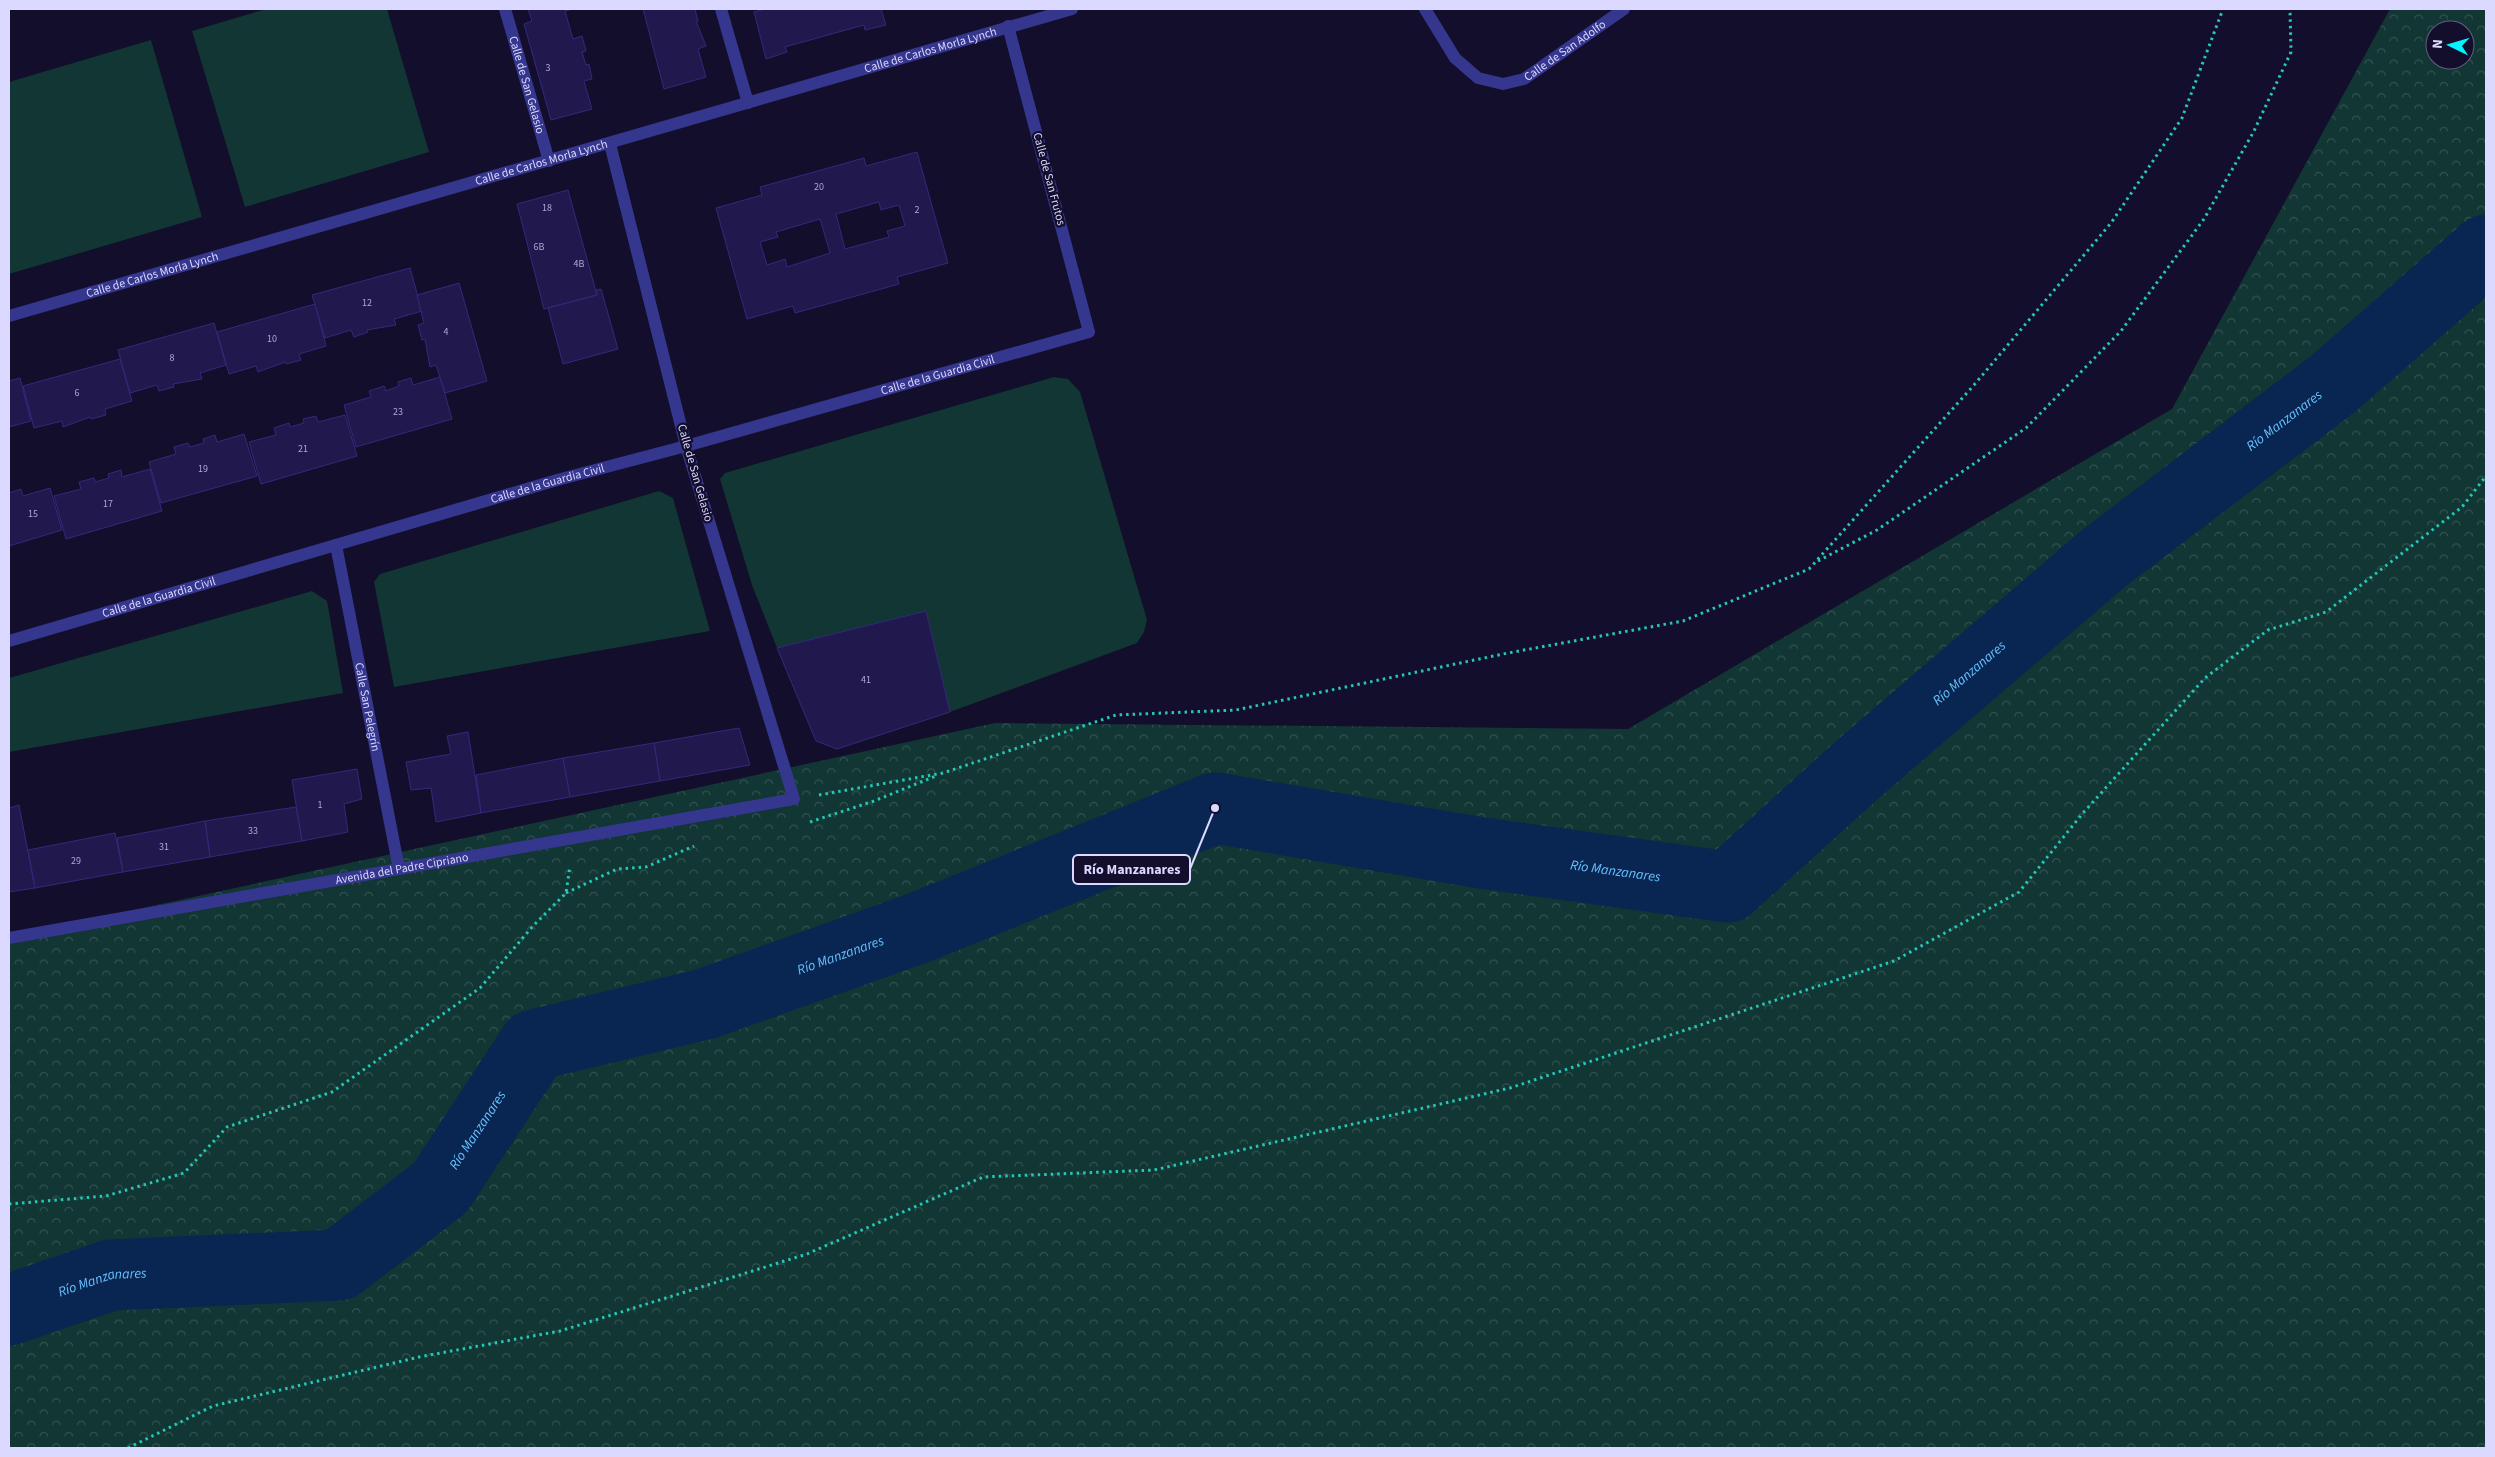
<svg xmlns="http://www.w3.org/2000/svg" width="2495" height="1457" viewBox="0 0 2495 1457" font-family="'Source Sans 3',sans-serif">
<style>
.grass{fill:#113633}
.forest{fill:url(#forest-crowns);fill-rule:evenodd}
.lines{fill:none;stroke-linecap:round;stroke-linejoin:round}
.river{stroke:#082651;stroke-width:71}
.building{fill:#21194e;stroke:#35287c;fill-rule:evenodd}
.path{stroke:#25c7b6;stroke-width:3;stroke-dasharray:2.5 4;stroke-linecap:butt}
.street{stroke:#35368e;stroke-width:12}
.labels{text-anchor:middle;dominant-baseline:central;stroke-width:4.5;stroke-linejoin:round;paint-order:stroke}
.number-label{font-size:10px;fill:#aca9d3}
.street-label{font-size:12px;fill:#dbd9ff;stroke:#120e2b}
.water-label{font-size:14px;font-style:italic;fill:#67c0ff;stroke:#120e2b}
.leader{fill:none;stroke:#dbd9ff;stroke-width:2}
.callout-dot{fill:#dbd9ff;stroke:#120e2b;stroke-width:2}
.callout{fill:#120e2b;stroke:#dbd9ff;stroke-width:2}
.callout-label{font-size:14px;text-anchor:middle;font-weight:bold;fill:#dbd9ff}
</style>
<defs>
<pattern id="forest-crowns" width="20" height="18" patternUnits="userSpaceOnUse" patternTransform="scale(1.25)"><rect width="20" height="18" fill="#113633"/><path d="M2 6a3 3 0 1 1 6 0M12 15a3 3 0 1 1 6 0" fill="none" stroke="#335252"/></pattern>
</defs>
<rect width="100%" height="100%" fill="#120e2b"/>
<g class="grass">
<path d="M 266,9 L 387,9 L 429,152 L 245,207 L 192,31 Z"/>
<path d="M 151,40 L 202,217 L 9,274 L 9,82 Z"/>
<path d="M 1054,377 L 1068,379 L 1080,392 L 1147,620 L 1144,632 L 1137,643 L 950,712 L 926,611 L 777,648 L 752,585 L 720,479 L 725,473 Z"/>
<path d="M 659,491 L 673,498 L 710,631 L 394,687 L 374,582 L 380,574 Z"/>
<path d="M 312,591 L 327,601 L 343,693 L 9,752 L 9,678 Z"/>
</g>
<path class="forest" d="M 2390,9 L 2486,9 L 2486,1448 L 9,1448 L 9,937 L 995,723 L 1628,729 L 2172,409 ZM 2435,30 L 2465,30 L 2465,60 L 2435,60 Z"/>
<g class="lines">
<path class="river" id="s1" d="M 9,1310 L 111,1275 L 339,1265 L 440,1188 L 534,1045 L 705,1004 L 918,928 L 1215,808 L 1482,853 L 1728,887 L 1858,769 L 2104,558 L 2333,384 L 2486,250"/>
</g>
<g class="building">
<path d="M 528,9 L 573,9 L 565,11 L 573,39 L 582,36 L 586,51 L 582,52 L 586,65 L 589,64 L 592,79 L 584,81 L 592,109 L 551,120 L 524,24 L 532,21 Z"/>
<path d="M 643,9 L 695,9 L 698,21 L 696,21 L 706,46 L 698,49 L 706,77 L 664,89 Z"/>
<path d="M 765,9 L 881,9 L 886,25 L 865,30 L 864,25 L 785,47 L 787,52 L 766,59 L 754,12 Z"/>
<path d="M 917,152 L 948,263 L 897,277 L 899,284 L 795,313 L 793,306 L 747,319 L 716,208 L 762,195 L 760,187 L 864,158 L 866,166 ZM 879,202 L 881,210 L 899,205 L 905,226 L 887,231 L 889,237 L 845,249 L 836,214 ZM 820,219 L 830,253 L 787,267 L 785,259 L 767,265 L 760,242 L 778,237 L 776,232 Z"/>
<path d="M 568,190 L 597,295 L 544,309 L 517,204 Z"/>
<path d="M 410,268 L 422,311 L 394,319 L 396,325 L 367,330 L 368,332 L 354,337 L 351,330 L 325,338 L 312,295 Z"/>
<path d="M 459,283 L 487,381 L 445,393 L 436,365 L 430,367 L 425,339 L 422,340 L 418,325 L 424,323 L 417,295 Z"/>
<path d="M 601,289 L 618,349 L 563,364 L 548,308 L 597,295 L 596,290 Z"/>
<path d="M 315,304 L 326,346 L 299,354 L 301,360 L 286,364 L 285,362 L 258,372 L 256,366 L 229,374 L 217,332 Z"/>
<path d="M 214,323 L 226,365 L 200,373 L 202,379 L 173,384 L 174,387 L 159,391 L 157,385 L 130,393 L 118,350 Z"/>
<path d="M 120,359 L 132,401 L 105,409 L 106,415 L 91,419 L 90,417 L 63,427 L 62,421 L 34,428 L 23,386 Z"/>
<path d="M 440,377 L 452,419 L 356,447 L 344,405 L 371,397 L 369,391 L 384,386 L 386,391 L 399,386 L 398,382 L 411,378 L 413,385 Z"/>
<path d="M 20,378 L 31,421 L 9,427 L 9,381 Z"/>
<path d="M 345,415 L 357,456 L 261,484 L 249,442 L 276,435 L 274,428 L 289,423 L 290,427 L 304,423 L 303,419 L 316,416 L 318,422 Z"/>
<path d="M 244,434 L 257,476 L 161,503 L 149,462 L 176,454 L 174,447 L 188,443 L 190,447 L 204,443 L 203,439 L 215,435 L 217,442 Z"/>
<path d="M 150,469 L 162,511 L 66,539 L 54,496 L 81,489 L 79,482 L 94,478 L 95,482 L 109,478 L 108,474 L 121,470 L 122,477 Z"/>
<path d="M 50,488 L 62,530 L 9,546 L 9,493 L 21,489 L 23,496 Z"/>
<path d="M 926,611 L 950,712 L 837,749 L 816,741 L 777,648 Z"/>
<path d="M 739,728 L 750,765 L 660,781 L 654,743 Z"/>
<path d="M 468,732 L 481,813 L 436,822 L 431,788 L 411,790 L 406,762 L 451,754 L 447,736 Z"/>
<path d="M 654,743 L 660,781 L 570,797 L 563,758 Z"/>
<path d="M 563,758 L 570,797 L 481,813 L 476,775 Z"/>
<path d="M 357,769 L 362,799 L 344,804 L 348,832 L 302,841 L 292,780 Z"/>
<path d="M 19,805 L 35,888 L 9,892 L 9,808 Z"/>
<path d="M 296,807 L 302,841 L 210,857 L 205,821 Z"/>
<path d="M 205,821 L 210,857 L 123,872 L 117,838 Z"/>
<path d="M 115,833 L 123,872 L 35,888 L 28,850 Z"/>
</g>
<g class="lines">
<g class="path">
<path d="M 1818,561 L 1877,530 L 2026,428 L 2121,331 L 2204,219 L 2254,131 L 2291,52 L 2290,9"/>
<path d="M 819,795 L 943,773 L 1116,715 L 1236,710 L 1508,653 L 1683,621 L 1809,569 L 1974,385 L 2111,223 L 2182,118 L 2223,9"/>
<path d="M 810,822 L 874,801 L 936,776"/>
<path d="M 566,893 L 617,869 L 646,867 L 694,846"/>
<path d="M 9,1204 L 106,1196 L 184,1173 L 227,1127 L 332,1092 L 480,988 L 533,926 L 566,893 L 570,866"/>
<path d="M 128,1448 L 213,1406 L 419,1357 L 560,1331 L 807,1254 L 983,1177 L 1154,1170 L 1510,1088 L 1894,961 L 2019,892 L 2083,813 L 2205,678 L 2268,630 L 2326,612 L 2462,507 L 2486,476"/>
</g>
<g class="street">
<path id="s2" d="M 505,9 L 549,161"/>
<path d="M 721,9 L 748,103"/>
<path id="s3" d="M 1425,9 L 1455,58 L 1478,78 L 1503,84 L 1524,79 L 1624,9"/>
<path id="s4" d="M 9,316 L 1072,9"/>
<path id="s5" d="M 336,545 L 399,869"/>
<path id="s6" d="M 9,641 L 557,480 L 686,446 L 1089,332 L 1008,26"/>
<path id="s7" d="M 9,938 L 794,799 L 686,446 L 610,144"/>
</g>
</g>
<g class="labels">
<g class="number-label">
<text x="548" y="68">3</text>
<text x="819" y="187">20</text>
<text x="547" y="208">18</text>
<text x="917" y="210">2</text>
<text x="539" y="247">6B</text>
<text x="579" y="264">4B</text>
<text x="367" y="303">12</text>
<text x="446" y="332">4</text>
<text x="272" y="339">10</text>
<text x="172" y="358">8</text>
<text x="77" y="393">6</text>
<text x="398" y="412">23</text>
<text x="303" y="449">21</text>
<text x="203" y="469">19</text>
<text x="108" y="504">17</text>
<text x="33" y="514">15</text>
<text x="866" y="680">41</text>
<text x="320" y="805">1</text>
<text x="253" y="831">33</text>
<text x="164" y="847">31</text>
<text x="76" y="861">29</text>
</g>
<g class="street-label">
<text stroke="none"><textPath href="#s4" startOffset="959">Calle de Carlos Morla Lynch</textPath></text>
<text stroke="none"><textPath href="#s3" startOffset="185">Calle de San Adolfo</textPath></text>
<text stroke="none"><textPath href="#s2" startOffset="79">Calle de San Gelasio</textPath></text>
<text stroke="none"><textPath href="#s4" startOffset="554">Calle de Carlos Morla Lynch</textPath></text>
<text transform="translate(1049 179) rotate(75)">Calle de San Frutos</text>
<text stroke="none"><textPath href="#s4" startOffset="149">Calle de Carlos Morla Lynch</textPath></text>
<text stroke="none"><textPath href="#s6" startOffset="966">Calle de la Guardia Civil</textPath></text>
<text transform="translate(695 473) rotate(74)">Calle de San Gelasio</text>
<text stroke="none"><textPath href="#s6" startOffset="561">Calle de la Guardia Civil</textPath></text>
<text stroke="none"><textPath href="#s6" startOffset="156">Calle de la Guardia Civil</textPath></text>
<text stroke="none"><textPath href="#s5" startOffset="165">Calle San Pelegrín</textPath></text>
<text stroke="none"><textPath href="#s7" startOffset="399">Avenida del Padre Cipriano</textPath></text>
</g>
<g class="water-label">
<text stroke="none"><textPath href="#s1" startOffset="2602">Río Manzanares</textPath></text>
<text stroke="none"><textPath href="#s1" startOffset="2198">Río Manzanares</textPath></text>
<text stroke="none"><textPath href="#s1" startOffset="1762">Río Manzanares</textPath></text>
<text stroke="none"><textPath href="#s1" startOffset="954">Río Manzanares</textPath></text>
<text stroke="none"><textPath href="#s1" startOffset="532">Río Manzanares</textPath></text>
<text stroke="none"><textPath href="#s1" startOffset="98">Río Manzanares</textPath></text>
</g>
</g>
<path class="leader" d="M1215 808L1190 869"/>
<circle class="callout-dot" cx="1215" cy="808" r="5"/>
<rect class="callout" x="1073" y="855" width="117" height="29" rx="5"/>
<g class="callout-label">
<text x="1132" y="874">Río Manzanares</text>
</g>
<rect width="2495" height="1457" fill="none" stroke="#dbd9ff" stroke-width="20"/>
<g transform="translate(2450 45) rotate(275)"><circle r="24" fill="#120e2b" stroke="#625f80"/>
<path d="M0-4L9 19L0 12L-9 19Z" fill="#05f2ff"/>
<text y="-8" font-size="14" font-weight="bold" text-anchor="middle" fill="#dbd9ff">N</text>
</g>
</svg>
